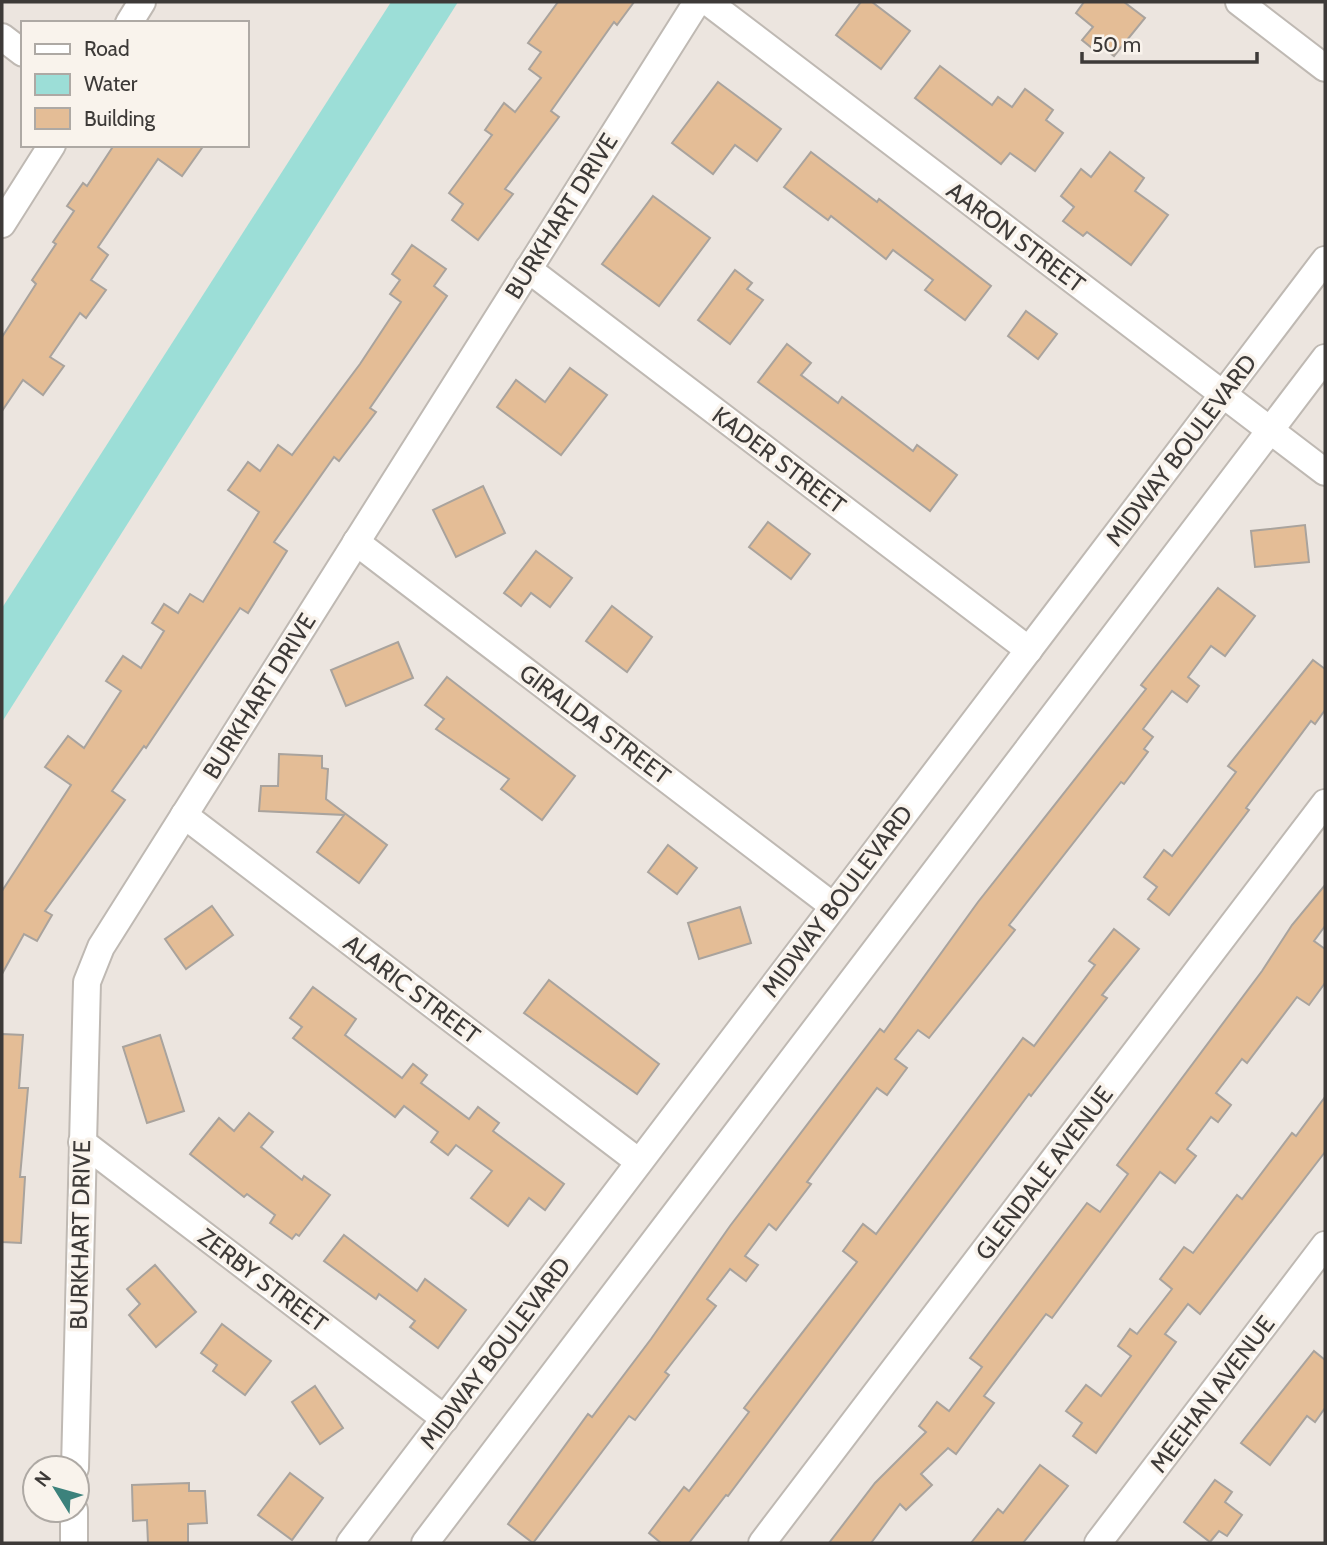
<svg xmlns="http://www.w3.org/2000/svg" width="1327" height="1545" viewBox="0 0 1327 1545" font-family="Cabin,sans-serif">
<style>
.water{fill:#9cded7}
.building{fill:#e4bd96;stroke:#a9a39d;stroke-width:2}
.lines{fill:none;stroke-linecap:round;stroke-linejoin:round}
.minor-casing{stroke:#bfb9b3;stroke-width:30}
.minor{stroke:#fff;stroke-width:26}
.labels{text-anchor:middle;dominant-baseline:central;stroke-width:7;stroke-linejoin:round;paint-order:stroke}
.street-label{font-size:24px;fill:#3d3a38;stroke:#f9f3ec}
</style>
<rect width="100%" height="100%" fill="#ece5df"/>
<path class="water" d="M 391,2 L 458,2 L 2,722 L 2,608 Z"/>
<g class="building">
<path d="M 558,2 L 634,2 L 617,25 L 614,22 L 551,111 L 559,117 L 505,189 L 513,194 L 478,240 L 452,220 L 463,204 L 449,193 L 492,135 L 485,130 L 504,103 L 515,112 L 541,78 L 529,69 L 541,52 L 528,43 Z"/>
<path d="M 861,2 L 872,2 L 910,31 L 881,69 L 836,35 Z"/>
<path d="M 1084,2 L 1124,2 L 1145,18 L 1114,56 L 1102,47 L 1098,53 L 1082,40 L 1093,27 L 1076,13 Z"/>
<path d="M 940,66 L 992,105 L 998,97 L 1012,107 L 1025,89 L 1053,110 L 1046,120 L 1063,133 L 1035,171 L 1010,153 L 1001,164 L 915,98 Z"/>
<path d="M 718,82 L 781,129 L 757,161 L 735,145 L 713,174 L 672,143 Z"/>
<path d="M 114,145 L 204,145 L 182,176 L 158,159 L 98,247 L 108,255 L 91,280 L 106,290 L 86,318 L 80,313 L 50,357 L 64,366 L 43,395 L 23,380 L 2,411 L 2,337 L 36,284 L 32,280 L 56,244 L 53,242 L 74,211 L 67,206 L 83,183 L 87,186 Z"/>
<path d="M 811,152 L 877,202 L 879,199 L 991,286 L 965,320 L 925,290 L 933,280 L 893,250 L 886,259 L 831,216 L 828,220 L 784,187 Z"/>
<path d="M 1110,152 L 1144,178 L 1135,191 L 1168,215 L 1131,265 L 1087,232 L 1083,236 L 1063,221 L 1074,207 L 1061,196 L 1081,169 L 1091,177 Z"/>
<path d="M 653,196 L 710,238 L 659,306 L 602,264 Z"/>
<path d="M 412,245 L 446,269 L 434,286 L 447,296 L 370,408 L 376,412 L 339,461 L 334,457 L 274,542 L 287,551 L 248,613 L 240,608 L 146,748 L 144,746 L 112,791 L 125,800 L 45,911 L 52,915 L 37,941 L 24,934 L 2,974 L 2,891 L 71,785 L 45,767 L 68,736 L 84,748 L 121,691 L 106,681 L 123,656 L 141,668 L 164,631 L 152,623 L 164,604 L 178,613 L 190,594 L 203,602 L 259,512 L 228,490 L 248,462 L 260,471 L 278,445 L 292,455 L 360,364 L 401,302 L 390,294 L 400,280 L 392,274 Z"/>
<path d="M 735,270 L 752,283 L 747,289 L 763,300 L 730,344 L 698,320 Z"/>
<path d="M 1026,311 L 1057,334 L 1038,359 L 1008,336 Z"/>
<path d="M 787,344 L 811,363 L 801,375 L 838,403 L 842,397 L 913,451 L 917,445 L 957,475 L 930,511 L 758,382 Z"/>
<path d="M 570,368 L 607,395 L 561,455 L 497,407 L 516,380 L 545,402 Z"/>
<path d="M 483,486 L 505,533 L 456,557 L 433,510 Z"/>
<path d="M 768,522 L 810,554 L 791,579 L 749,547 Z"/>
<path d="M 1305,525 L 1309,562 L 1255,567 L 1251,531 Z"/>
<path d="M 536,551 L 572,578 L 550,607 L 531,593 L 521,606 L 504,593 Z"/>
<path d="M 1218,588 L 1255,616 L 1225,656 L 1211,646 L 1188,677 L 1199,686 L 1187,702 L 1172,691 L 1143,729 L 1153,737 L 1144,749 L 1148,752 L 1124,784 L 1121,782 L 1009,925 L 1015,930 L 929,1038 L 918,1030 L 895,1059 L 907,1068 L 887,1095 L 877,1088 L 807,1182 L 811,1184 L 776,1230 L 769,1224 L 745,1256 L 758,1265 L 746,1281 L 730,1269 L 707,1299 L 716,1306 L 665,1372 L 669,1375 L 635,1420 L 629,1416 L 533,1543 L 508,1524 L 588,1414 L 592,1417 L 651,1339 L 730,1226 L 880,1029 L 884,1032 L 978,902 L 1146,689 L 1141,685 Z"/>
<path d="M 612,606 L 652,637 L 627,672 L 586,641 Z"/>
<path d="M 398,642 L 413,678 L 346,706 L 331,670 Z"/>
<path d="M 1313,660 L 1325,669 L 1325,710 L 1315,724 L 1311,721 L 1246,808 L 1249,810 L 1169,915 L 1148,899 L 1157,887 L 1144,877 L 1164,850 L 1172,856 L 1236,772 L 1228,766 Z"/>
<path d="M 447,677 L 575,776 L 542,820 L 501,789 L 509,779 L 436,729 L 444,719 L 425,705 Z"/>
<path d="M 279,754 L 322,756 L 322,768 L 328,769 L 326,799 L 387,845 L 359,883 L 317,852 L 344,815 L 259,811 L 261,786 L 278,786 Z"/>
<path d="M 668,845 L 697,868 L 677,894 L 648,872 Z"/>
<path d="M 1325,885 L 1325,926 L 1314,941 L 1325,949 L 1325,983 L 1309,1005 L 1297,997 L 1247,1063 L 1242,1059 L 1216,1093 L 1231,1105 L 1218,1122 L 1211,1117 L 1187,1149 L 1196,1156 L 1175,1183 L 1160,1172 L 1052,1318 L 1046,1314 L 984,1396 L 994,1403 L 956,1454 L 948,1448 L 921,1474 L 932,1485 L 906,1510 L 900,1504 L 871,1543 L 829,1543 L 875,1483 L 926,1432 L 919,1426 L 937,1402 L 949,1411 L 982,1367 L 970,1358 L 1087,1203 L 1100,1212 L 1128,1174 L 1117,1165 L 1262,971 L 1292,925 Z"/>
<path d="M 212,906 L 233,935 L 186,969 L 165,939 Z"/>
<path d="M 740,907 L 751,943 L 699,959 L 688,923 Z"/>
<path d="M 1114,929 L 1139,949 L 1102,995 L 1107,998 L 1031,1096 L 1029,1094 L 728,1496 L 726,1495 L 689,1543 L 661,1543 L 649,1533 L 684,1487 L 689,1491 L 749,1412 L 744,1408 L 857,1262 L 843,1251 L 863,1224 L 876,1234 L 1023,1038 L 1034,1046 L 1095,965 L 1089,961 Z"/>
<path d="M 549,980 L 659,1064 L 637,1094 L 524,1013 Z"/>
<path d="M 313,987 L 356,1019 L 345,1035 L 402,1078 L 413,1064 L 427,1075 L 421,1083 L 469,1119 L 478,1107 L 499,1123 L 493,1131 L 564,1184 L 545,1210 L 529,1198 L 508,1226 L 471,1198 L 492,1171 L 456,1145 L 448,1155 L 431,1142 L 438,1132 L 404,1106 L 395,1117 L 293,1038 L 302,1027 L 290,1018 Z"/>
<path d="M 2,1034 L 23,1035 L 19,1088 L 28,1088 L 20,1177 L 25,1177 L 21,1243 L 2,1242 Z"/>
<path d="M 160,1035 L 184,1111 L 147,1123 L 123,1047 Z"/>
<path d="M 1325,1097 L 1325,1152 L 1200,1314 L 1188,1304 L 1165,1334 L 1176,1342 L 1096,1453 L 1073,1436 L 1082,1423 L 1066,1411 L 1086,1385 L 1101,1396 L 1131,1356 L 1118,1346 L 1130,1329 L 1137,1334 L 1172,1289 L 1160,1279 L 1184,1247 L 1193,1253 L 1237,1195 L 1242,1199 L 1292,1133 L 1296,1136 Z"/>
<path d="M 249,1113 L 273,1132 L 261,1147 L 302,1180 L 304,1176 L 330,1195 L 299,1236 L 296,1234 L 292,1239 L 270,1223 L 275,1215 L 247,1194 L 244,1197 L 190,1154 L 219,1118 L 234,1131 Z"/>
<path d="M 344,1235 L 417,1291 L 425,1279 L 466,1310 L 438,1348 L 410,1327 L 415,1321 L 379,1294 L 376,1299 L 324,1261 Z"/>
<path d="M 155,1265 L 196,1312 L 156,1347 L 129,1315 L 140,1304 L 127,1289 Z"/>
<path d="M 222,1324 L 271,1361 L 245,1395 L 213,1371 L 217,1365 L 201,1353 Z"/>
<path d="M 1314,1351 L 1325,1360 L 1325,1408 L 1315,1422 L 1307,1416 L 1270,1465 L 1241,1443 Z"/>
<path d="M 315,1386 L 343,1428 L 320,1444 L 292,1402 Z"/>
<path d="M 1040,1465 L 1068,1486 L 1023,1543 L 971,1543 L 998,1509 L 1003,1513 Z"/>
<path d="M 290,1473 L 323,1498 L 292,1540 L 258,1515 Z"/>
<path d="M 1215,1480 L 1232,1492 L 1225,1502 L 1242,1515 L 1227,1536 L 1219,1531 L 1210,1542 L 1184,1522 Z"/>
<path d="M 189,1483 L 189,1491 L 205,1491 L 207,1523 L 188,1524 L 188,1543 L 148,1543 L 147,1520 L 133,1521 L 132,1485 Z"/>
</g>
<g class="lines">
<g class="minor-casing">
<g id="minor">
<path d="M 708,2 L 1325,472"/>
<path d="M 1239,2 L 1325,68"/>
<path d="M 129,23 L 142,2"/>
<path d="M 2,37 L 23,53"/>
<path d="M 2,224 L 52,145"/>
<path d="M 528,269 L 1029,650"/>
<path d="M 356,542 L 833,906"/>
<path d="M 184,815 L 639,1162"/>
<path d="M 82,1142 L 445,1419"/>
<path d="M 75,1468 L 87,982 L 101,947 L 697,2"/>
<path d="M 74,1543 L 74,1510"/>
<path d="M 350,1543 L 1325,260"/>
<path d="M 425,1543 L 1325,358"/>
<path d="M 762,1543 L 1325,803"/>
<path d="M 1098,1543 L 1325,1245"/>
</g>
</g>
<use href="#minor" class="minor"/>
</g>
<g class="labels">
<g class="street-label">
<text transform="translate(561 216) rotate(-58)">BURKHART DRIVE</text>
<text transform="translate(1016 237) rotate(37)">AARON STREET</text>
<text transform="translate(1181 450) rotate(-53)">MIDWAY BOULEVARD</text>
<text transform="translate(779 460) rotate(37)">KADER STREET</text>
<text transform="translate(259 696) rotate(-58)">BURKHART DRIVE</text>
<text transform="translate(595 724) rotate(37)">GIRALDA STREET</text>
<text transform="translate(837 901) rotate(-53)">MIDWAY BOULEVARD</text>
<text transform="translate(412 989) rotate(37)">ALARIC STREET</text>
<text transform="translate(1044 1173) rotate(-53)">GLENDALE AVENUE</text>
<text transform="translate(80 1235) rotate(-89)">BURKHART DRIVE</text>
<text transform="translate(263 1280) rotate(37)">ZERBY STREET</text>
<text transform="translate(495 1353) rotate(-53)">MIDWAY BOULEVARD</text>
<text transform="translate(1212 1394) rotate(-53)">MEEHAN AVENUE</text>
</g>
</g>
<rect width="1327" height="1545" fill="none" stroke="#3d3a38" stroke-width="7"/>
<rect x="21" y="21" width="228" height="126" fill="#f9f3ec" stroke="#aea9a4" stroke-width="2"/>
<rect x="35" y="44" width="35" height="10" fill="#ffffff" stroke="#aea9a4" stroke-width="2"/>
<text x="84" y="56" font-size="21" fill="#3d3a38">Road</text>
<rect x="35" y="74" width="35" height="21" fill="#9cded7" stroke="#aea9a4" stroke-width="2"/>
<text x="84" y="91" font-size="21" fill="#3d3a38">Water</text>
<rect x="35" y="108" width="35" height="21" fill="#e4bd96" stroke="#aea9a4" stroke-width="2"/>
<text x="84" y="126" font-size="21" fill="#3d3a38">Building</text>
<g transform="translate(56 1489) rotate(307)"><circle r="33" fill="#f9f3ec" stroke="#aea9a4" stroke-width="2"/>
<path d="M0-5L12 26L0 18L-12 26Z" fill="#3c827c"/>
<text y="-10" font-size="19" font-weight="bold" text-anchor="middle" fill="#3d3a38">N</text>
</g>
<path d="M1082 52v10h175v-10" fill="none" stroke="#3d3a38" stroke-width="3.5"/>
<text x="1092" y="52" font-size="21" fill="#3d3a38" stroke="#f9f3ec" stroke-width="5" paint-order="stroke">50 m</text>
</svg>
